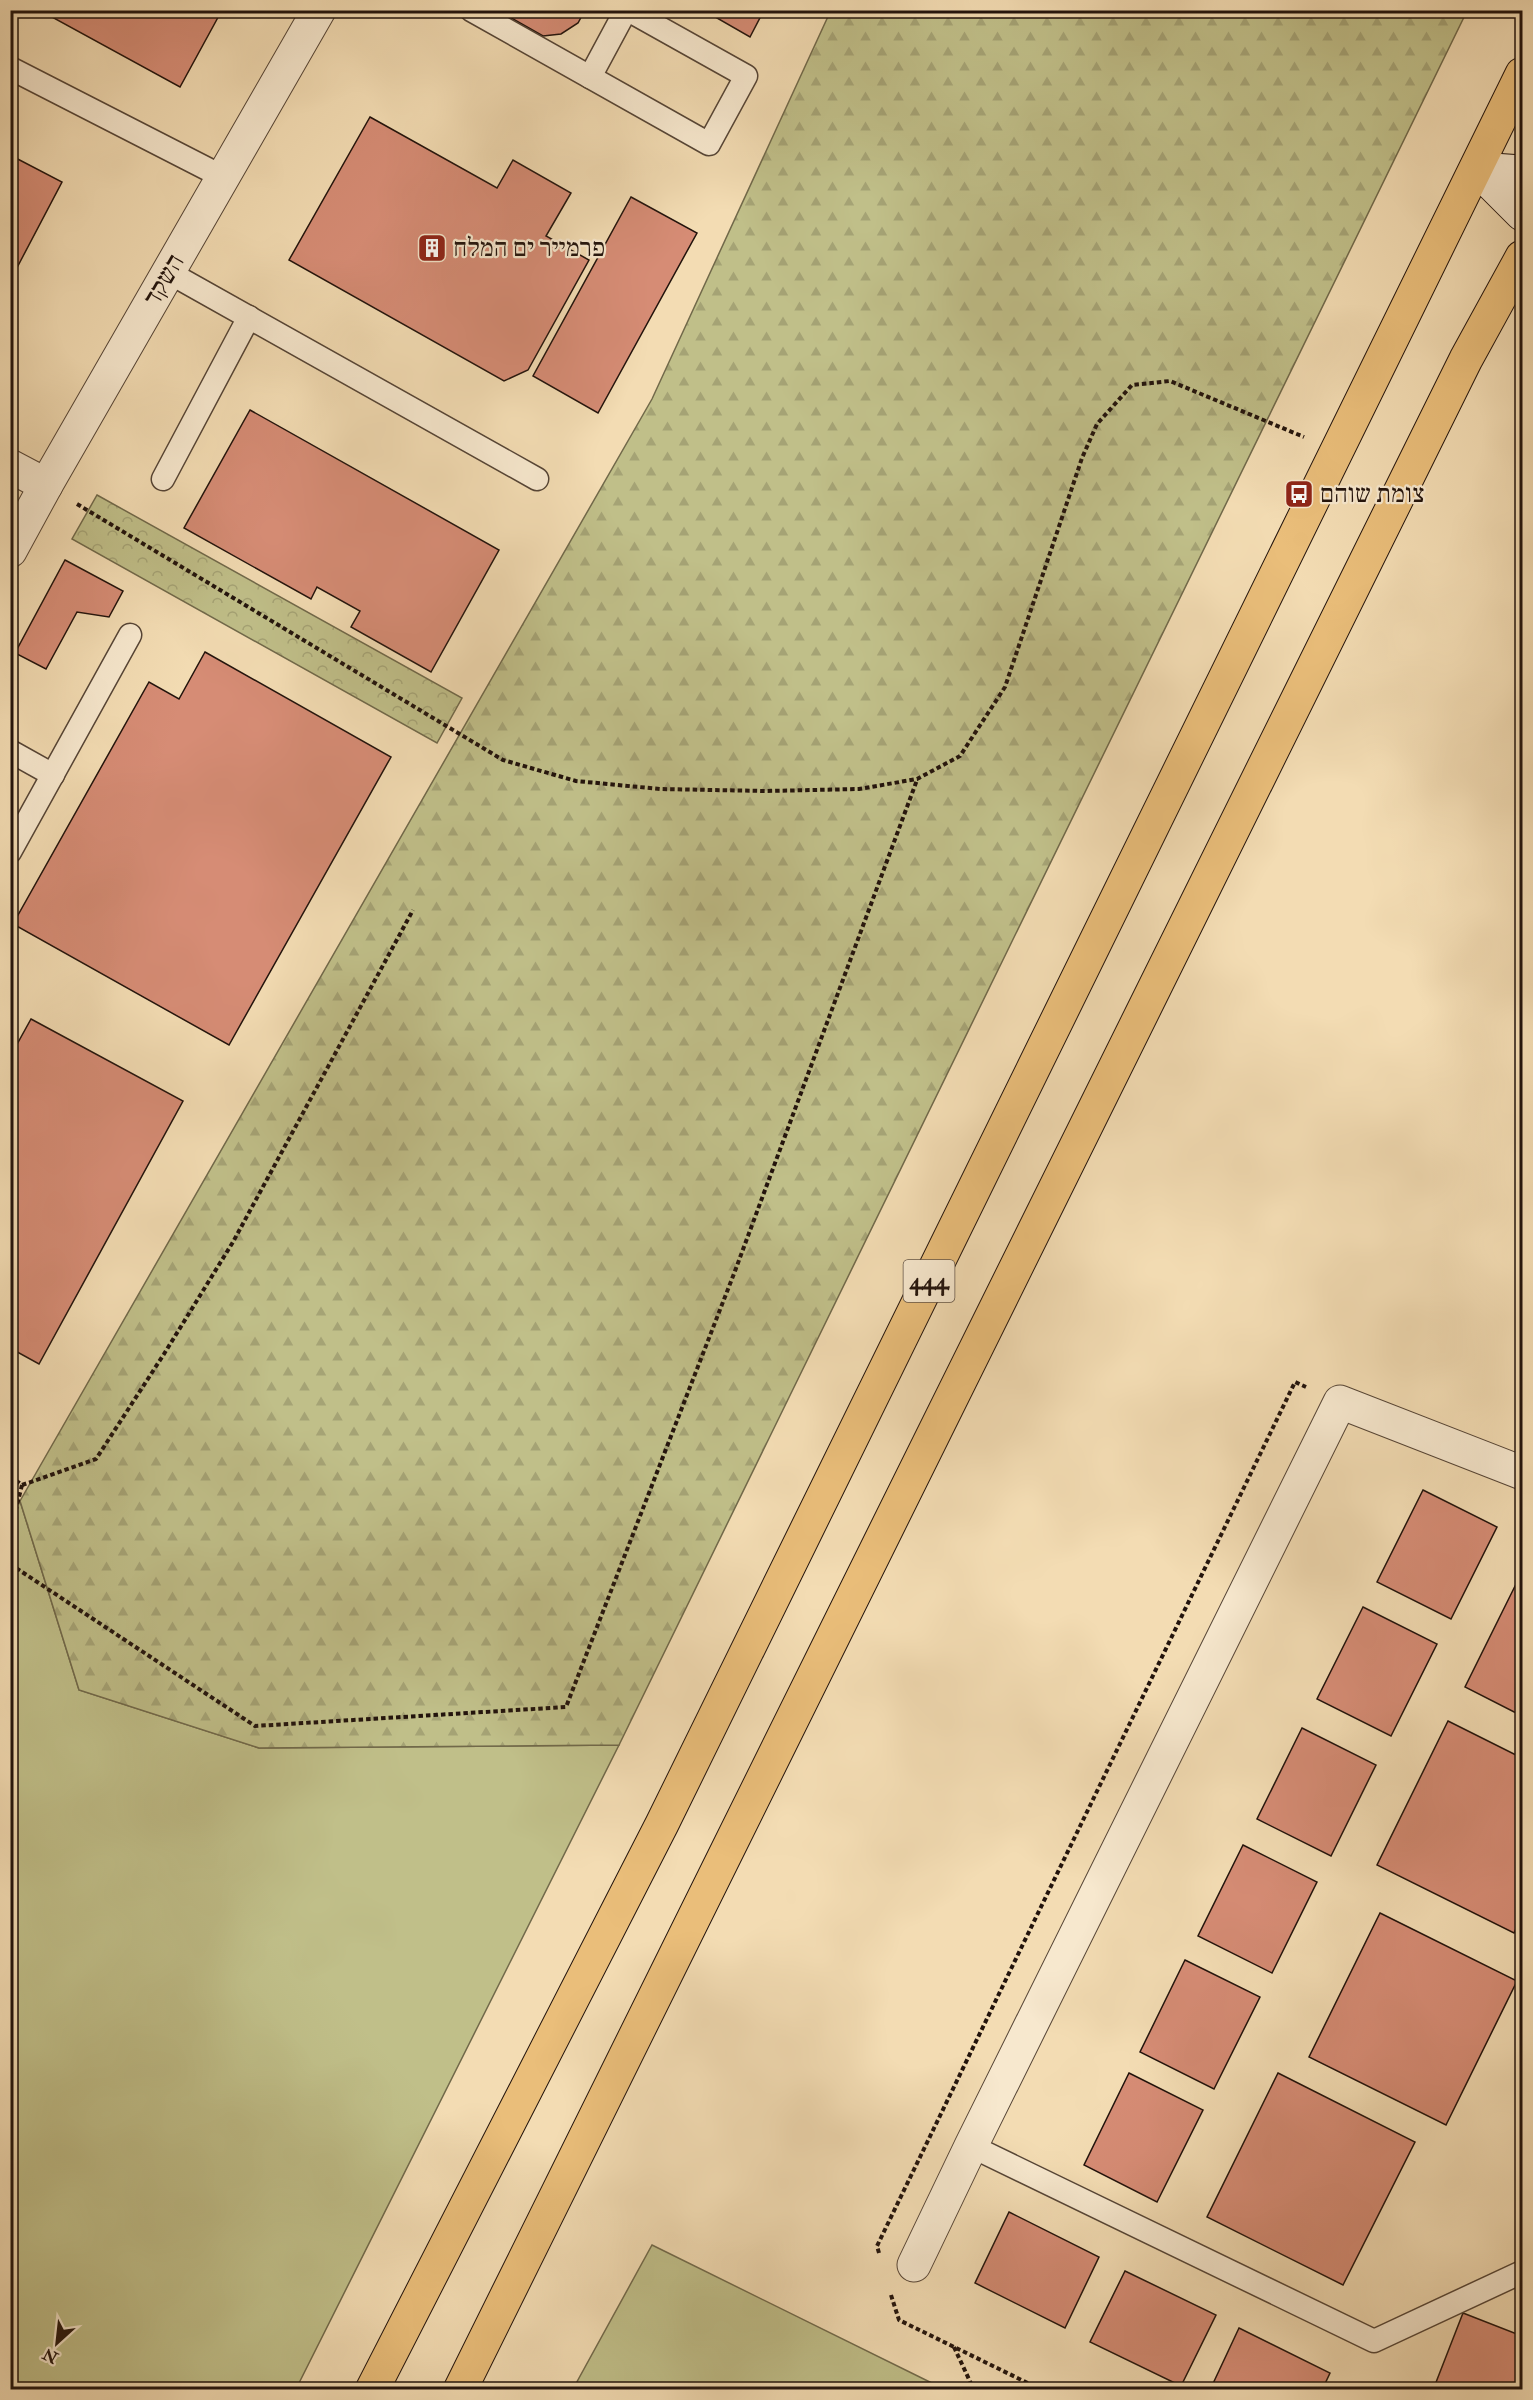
<svg xmlns="http://www.w3.org/2000/svg" width="1533" height="2400" viewBox="0 0 1533 2400" font-family="'IM FELL Double Pica','Frank Ruhl Libre',serif">
<style>
.green{fill:#c0bf89;stroke:#71694a;stroke-width:1.5}
.forest{fill:url(#forest-firs);stroke:#71694a;stroke-width:1.5}
.park{fill:url(#park-crowns);stroke:#71694a;stroke-width:1.5}
.building{fill:#d68c75;stroke:#22130c;stroke-width:1.5}
.lines{fill:none;stroke-linecap:round;stroke-linejoin:round}
.service-casing{stroke:#564536;stroke-width:25}
.minor-casing{stroke:#564536;stroke-width:35}
.secondary-casing{stroke:#22130c;stroke-width:35}
.primary-casing{stroke:#22130c;stroke-width:35}
.path{stroke:#22130c;stroke-width:4;stroke-dasharray:4.5 3;stroke-linecap:butt}
.service{stroke:#f7e8ce;stroke-width:22}
.minor{stroke:#f7e8ce;stroke-width:33}
.secondary{stroke:#f7e8ce;stroke-width:33}
.primary{stroke:#eabe7a;stroke-width:33}
.labels{text-anchor:middle;dominant-baseline:central;stroke-width:4.5;stroke-linejoin:round;paint-order:stroke}
.shield{fill:#f7e8ce;stroke:#625346;stroke-width:1.5}
.shield-label{font-size:24px;font-weight:bold;fill:#22130c}
.poi-label{font-size:26px;fill:#22130c;stroke:#f7e8ce;text-anchor:start}
.street-label{font-size:26px;fill:#22130c;stroke:#f7e8ce}
</style>
<defs>
<pattern id="forest-firs" width="22" height="20" patternUnits="userSpaceOnUse" patternTransform="scale(1.5)"><rect width="22" height="20" fill="#c0bf89"/><path d="M5 1l3.5 6h-7zM16 11l3.5 6h-7z" fill="#a5a375"/></pattern>
<pattern id="park-crowns" width="20" height="18" patternUnits="userSpaceOnUse" patternTransform="scale(1.5)"><rect width="20" height="18" fill="#c0bf89"/><path d="M2 6a3 3 0 1 1 6 0M12 15a3 3 0 1 1 6 0" fill="none" stroke="#a5a375"/></pattern>
</defs>
<rect width="100%" height="100%" fill="#f3dcb3"/>
<filter id="stains"><feTurbulence type="fractalNoise" baseFrequency=".00333" numOctaves="4"/><feColorMatrix values="0 0 0 0 .2 0 0 0 0 .09 0 0 0 0 .02 0 0 0 .5 -.17"/></filter>
<radialGradient id="worn" r=".72"><stop offset=".6" stop-color="#630" stop-opacity="0"/><stop offset="1" stop-color="#630" stop-opacity=".3"/></radialGradient>
<g class="green">
<path d="M 10,1489 L 20,1501 L 79,1690 L 259,1748 L 619,1745 L 296,2389 L 11,2389 Z"/>
<path d="M 652,2245 L 944,2389 L 573,2389 Z"/>
</g>
<path class="forest" d="M 831,10 L 1467,11 L 619,1745 L 259,1748 L 79,1690 L 20,1501 L 652,399 Z"/>
<path class="park" d="M 97,495 L 462,698 L 437,743 L 72,539 Z"/>
<g class="building">
<path d="M 53,10 L 222,10 L 180,87 L 50,16 Z"/>
<path d="M 497,10 L 585,10 L 578,23 L 561,34 L 543,36 Z"/>
<path d="M 703,10 L 764,10 L 750,37 Z"/>
<path d="M 370,117 L 497,188 L 513,160 L 571,193 L 546,236 L 589,260 L 528,370 L 504,381 L 289,260 Z"/>
<path d="M 10,155 L 62,182 L 10,281 Z"/>
<path d="M 631,197 L 697,233 L 598,413 L 533,376 Z"/>
<path d="M 250,410 L 499,550 L 431,672 L 351,627 L 360,611 L 317,587 L 311,599 L 184,528 Z"/>
<path d="M 65,560 L 123,591 L 109,617 L 77,612 L 46,669 L 15,653 Z"/>
<path d="M 205,652 L 391,757 L 229,1045 L 13,924 L 149,682 L 179,699 Z"/>
<path d="M 31,1019 L 183,1101 L 39,1364 L 10,1348 L 10,1057 Z"/>
<path d="M 1423,1490 L 1497,1527 L 1451,1619 L 1377,1582 Z"/>
<path d="M 1522,1572 L 1522,1716 L 1465,1687 Z"/>
<path d="M 1363,1607 L 1437,1644 L 1391,1736 L 1317,1699 Z"/>
<path d="M 1448,1721 L 1522,1758 L 1522,1915 L 1514,1933 L 1377,1865 Z"/>
<path d="M 1302,1728 L 1376,1765 L 1331,1856 L 1257,1819 Z"/>
<path d="M 1243,1845 L 1317,1882 L 1272,1973 L 1198,1936 Z"/>
<path d="M 1380,1913 L 1517,1981 L 1446,2125 L 1309,2057 Z"/>
<path d="M 1185,1960 L 1260,1997 L 1214,2089 L 1140,2052 Z"/>
<path d="M 1129,2073 L 1203,2110 L 1157,2202 L 1084,2165 Z"/>
<path d="M 1278,2073 L 1415,2142 L 1343,2285 L 1207,2217 Z"/>
<path d="M 1009,2212 L 1099,2257 L 1065,2328 L 975,2283 Z"/>
<path d="M 1125,2271 L 1216,2315 L 1181,2386 L 1090,2342 Z"/>
<path d="M 1463,2313 L 1522,2336 L 1522,2390 L 1433,2390 Z"/>
<path d="M 1239,2328 L 1330,2373 L 1322,2390 L 1210,2390 Z"/>
</g>
<g class="lines">
<g class="service-casing">
<g id="service">
<path d="M 471,10 L 709,144 L 746,76 L 628,10"/>
<path d="M 10,68 L 223,177"/>
<path d="M 590,77 L 626,10"/>
<path d="M 168,272 L 537,479"/>
<path d="M 163,479 L 249,317"/>
<path d="M 10,751 L 53,775"/>
<path d="M 10,852 L 130,635"/>
<path d="M 971,2146 L 1374,2341 L 1522,2272"/>
</g>
</g>
<g class="minor-casing">
<g id="minor">
<path d="M 10,466 L 46,485"/>
<path d="M 10,551 L 46,485 L 319,10"/>
<path d="M 914,2265 L 971,2146 L 1340,1402 L 1522,1473"/>
</g>
</g>
<g class="secondary-casing">
<g id="secondary">
<path d="M 1477,169 L 1522,214"/>
<path d="M 1477,169 L 1522,172"/>
</g>
</g>
<g class="primary-casing">
<g id="primary">
<path d="M 372,2390 L 662,1824 L 1522,74"/>
<path d="M 460,2390 L 1466,359 L 1522,257"/>
</g>
</g>
<g class="path">
<path d="M 77,504 L 503,760 L 576,781 L 660,789 L 766,791 L 859,789 L 917,779 L 960,756 L 1005,687 L 1082,458 L 1097,424 L 1132,385 L 1170,381 L 1304,437"/>
<path d="M 10,1476 L 22,1485 L 96,1459 L 164,1354 L 233,1242 L 413,910"/>
<path d="M 10,1533 L 22,1485"/>
<path d="M 10,1564 L 255,1726 L 566,1707 L 735,1271 L 917,780"/>
<path d="M 879,2253 L 877,2246 L 1295,1382 L 1306,1387"/>
<path d="M 891,2295 L 899,2320 L 1042,2390"/>
<path d="M 954,2347 L 974,2390"/>
</g>
<use href="#service" class="service"/>
<use href="#minor" class="minor"/>
<use href="#secondary" class="secondary"/>
<use href="#primary" class="primary"/>
</g>
<defs>
<g id="building-square" transform="scale(1.5)"><rect x="-9" y="-9" width="18" height="18" rx="4" fill="#8f2418" stroke="#f7e8ce"/><path d="M-4-6H4V6H1V3H-1V6H-4ZM-2.5-4.3h1.7v1.8h-1.7ZM.8-4.3h1.7v1.8H.8ZM-2.5-1h1.7V.8h-1.7ZM.8-1h1.7V.8H.8Z" fill="#fff"/></g>
<g id="bus-square" transform="scale(1.5)"><rect x="-9" y="-9" width="18" height="18" rx="4" fill="#8f2418" stroke="#f7e8ce"/><path d="M-5-6H5V4H4V6H2V4H-2V6H-4V4H-5ZM-3.5-4V0h7V-4ZM-3.5 1.2v1.5H-2V1.2ZM2 1.2v1.5H3.5V1.2Z" fill="#fff"/></g>
</defs>
<g fill-rule="evenodd">
<use href="#building-square" x="432" y="248"/>
<use href="#bus-square" x="1299" y="494"/>
</g>
<g class="labels">
<rect class="shield" x="903.5" y="1260" width="51" height="42" rx="4.5"/>
<g class="shield-label">
<text x="929" y="1281">444</text>
</g>
<g class="poi-label">
<text x="453" y="248">פרמייר ים המלח</text>
<text x="1320" y="494">צומת שוהם</text>
</g>
<g class="street-label">
<text transform="translate(164 280) rotate(-60)">השקד</text>
</g>
</g>
<rect width="1533" height="2400" fill="none" stroke="#f3dcb3" stroke-width="36"/>
<rect x="12" y="12" width="1509" height="2376" fill="none" stroke="#22130c" stroke-width="3"/>
<rect x="18" y="18" width="1497" height="2364" fill="none" stroke="#22130c" stroke-width="1.5"/>
<g transform="translate(57 2343) rotate(207)" stroke="#f7e8ce" stroke-width="4.5" paint-order="stroke">
<path d="M0-4.5L10 22L0 15L-10 22Z" fill="#22130c"/>
<text y="-9" font-size="16" font-weight="bold" text-anchor="middle" fill="#22130c">N</text>
</g>
<rect width="100%" height="100%" filter="url(#stains)"/>
<rect width="100%" height="100%" fill="url(#worn)"/>
</svg>
